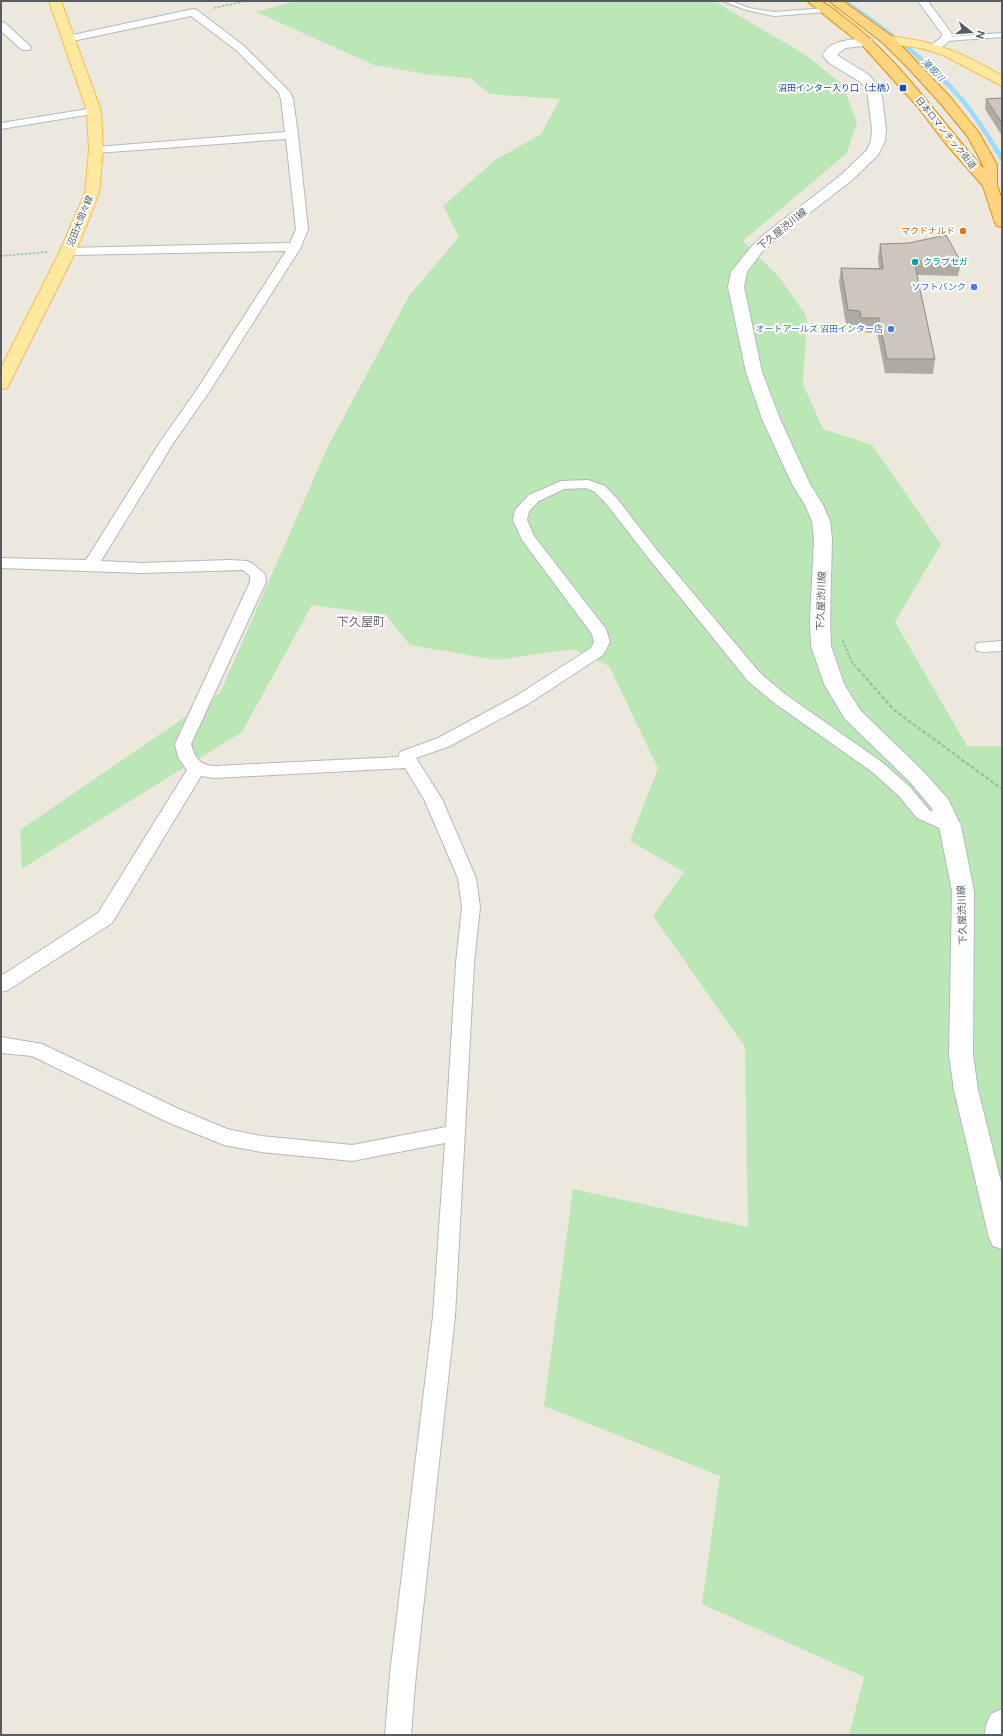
<svg xmlns="http://www.w3.org/2000/svg" width="1003" height="1736" viewBox="0 0 1003 1736" font-family="Ubuntu,'Noto Sans JP',sans-serif">
<style>
.green{fill:#bbe7b7}
.lines{fill:none;stroke-linecap:round;stroke-linejoin:round}
.stream{stroke:#9bdbff;stroke-width:4.5}
.lane-casing{stroke:#b4b8bd;stroke-width:2}
.street-casing{stroke:#b4b8bd;stroke-width:2}
.secondary-casing{stroke:#b4b9bf;stroke-width:2}
.primary-casing{stroke:#febc45;stroke-width:2}
.highway-casing{stroke:#ea8e00;stroke-width:2}
.path-far2{stroke:#90c89b;stroke-width:1.5;stroke-dasharray:2.5 1.5;stroke-linecap:butt}
.path-far1{stroke:#90c89b;stroke-width:2;stroke-dasharray:3 1.5;stroke-linecap:butt}
.path{stroke:#90c89b;stroke-width:2.5;stroke-dasharray:4 2;stroke-linecap:butt}
.lane{fill:#fff;fill-rule:evenodd}
.street{fill:#fff;fill-rule:evenodd}
.secondary{fill:#fff;fill-rule:evenodd}
.primary{fill:#ffe8a0;fill-rule:evenodd}
.highway{fill:#ffd582;fill-rule:evenodd}
.wall{fill:#afaaa4}
.building{fill:#ccc6bf;stroke:#8f8b86}
.transit-dot{fill:#1a4fb4;stroke:#fff;stroke-width:1.5}
.food-dot{fill:#e8710a;stroke:#fff;stroke-width:1.5}
.culture-dot{fill:#0f9aa8;stroke:#fff;stroke-width:1.5}
.shop-dot{fill:#3f7fe0;stroke:#fff;stroke-width:1.5}
.labels{text-anchor:middle;dominant-baseline:central;stroke-width:4;stroke-linejoin:round;paint-order:stroke}
.far-water-label{font-size:9px;font-style:italic;fill:#2f78b0;stroke:#fff}
.far-transit-label{font-size:9px;fill:#164399;stroke:#fff;text-anchor:end}
.far-street-label{font-size:9px;fill:#575c61;stroke:#fff}
.far-food-label{font-size:9px;fill:#c56008;stroke:#fff;text-anchor:end}
.far-culture-label{font-size:9px;fill:#0d838f;stroke:#fff;text-anchor:start}
.far-shop-label{font-size:9px;fill:#366cbe;stroke:#fff;text-anchor:end}
.street-label{font-size:10px;fill:#575c61;stroke:#fff}
.quarter-label{font-size:12px;fill:#686e73;stroke:#fff}
</style>
<rect width="100%" height="100%" fill="#ece8de"/>
<path class="green" d="M 296,1 L 710,1 L 718,3 L 807,56 L 842,84 L 857,122 L 847,153 L 743,241 L 780,278 L 807,317 L 803,384 L 823,429 L 872,445 L 941,544 L 895,622 L 967,746 L 1002,746 L 1002,1735 L 849,1735 L 864,1677 L 702,1604 L 720,1476 L 544,1406 L 573,1189 L 748,1227 L 745,1047 L 653,916 L 684,872 L 630,841 L 658,768 L 609,666 L 573,649 L 496,660 L 410,645 L 386,615 L 312,605 L 242,732 L 88,827 L 22,869 L 20,830 L 220,693 L 328,446 L 409,296 L 459,237 L 443,206 L 495,160 L 541,134 L 560,99 L 490,94 L 470,78 L 432,75 L 374,65 L 256,12 Z"/>
<g class="lines">
<path class="stream" d="M 844,1 C 887,31 929,61 963,101 C 978,119 990,139 1002,159"/>
<g class="lane-casing">
<g id="lane">
<path d="M 723,1 L 731,1 L 749,8 L 774,12 L 826,8 L 829,10 L 826,12 L 774,16 L 746,10 Z"/>
<path d="M 1002,33 L 1002,37 L 946,41 L 943,39 L 946,37 Z"/>
</g>
</g>
<g class="street-casing">
<g id="street">
<path d="M 918,1 L 928,1 L 952,34 C 951,43 941,48 933,50 L 928,47 L 941,38 L 942,34 Z"/>
<path d="M 193,9 L 197,10 L 244,46 L 290,92 L 293,99 L 298,135 L 308,229 L 301,247 L 209,392 L 174,442 L 101,561 L 142,563 L 229,560 L 247,561 L 252,563 L 265,574 L 266,582 L 191,744 C 195,758 199,765 214,766 L 398,757 L 400,752 L 438,738 L 516,696 L 591,648 L 594,642 L 592,634 L 522,540 L 513,520 L 515,510 L 529,495 L 561,481 L 588,480 L 605,486 L 619,501 L 656,549 L 760,673 L 785,694 L 883,763 L 910,787 L 929,810 L 956,822 L 959,826 L 956,830 L 950,832 L 944,830 L 917,818 L 898,795 L 871,771 L 773,702 L 748,681 L 646,555 L 609,507 L 595,492 L 586,488 L 564,489 L 539,501 L 529,511 L 527,520 L 534,536 L 606,629 L 610,642 L 603,655 L 528,704 L 450,746 L 416,758 L 442,799 L 476,878 L 480,907 L 474,963 L 455,1316 L 416,1674 L 411,1735 L 385,1735 L 390,1674 L 433,1316 L 445,1143 L 352,1161 L 261,1152 L 224,1145 L 165,1121 L 32,1056 L 1,1053 L 1,1037 L 42,1044 L 179,1109 L 227,1129 L 261,1136 L 352,1145 L 446,1127 L 456,963 L 462,907 L 458,878 L 424,799 L 405,768 L 214,778 L 201,776 L 112,923 L 8,990 L 1,992 L 1,976 L 98,913 L 187,770 L 178,757 L 175,744 L 250,582 L 250,576 L 243,570 L 142,573 L 1,568 L 1,558 L 86,560 L 160,442 L 196,391 L 286,251 L 68,255 L 64,254 L 62,251 L 64,248 L 290,243 L 296,229 L 286,139 L 96,153 L 92,152 L 90,150 L 92,148 L 96,147 L 285,132 L 281,99 L 279,93 L 236,50 L 191,16 L 68,42 L 63,39 L 68,36 Z"/>
<path d="M 1,22 L 5,23 L 30,46 L 31,48 L 30,50 L 22,50 L 1,31 Z"/>
<path d="M 94,108 L 100,111 L 98,113 L 1,129 L 1,123 Z"/>
<path d="M 1002,641 L 1002,651 L 983,652 L 977,651 L 975,647 L 977,643 Z"/>
</g>
</g>
<g class="secondary-casing">
<g id="secondary">
<path d="M 867,38 L 872,39 L 873,42 L 872,45 L 845,48 L 837,55 L 869,75 L 878,86 L 882,97 L 886,129 L 885,141 L 878,155 L 851,181 L 776,239 L 761,253 L 747,272 L 744,287 L 762,372 L 780,419 L 810,484 L 823,505 L 830,521 L 832,539 L 830,621 L 831,646 L 844,684 L 860,710 L 924,772 L 948,799 L 961,826 L 974,891 L 973,1055 L 978,1090 L 1002,1186 L 1002,1249 L 993,1246 L 989,1238 L 954,1090 L 949,1055 L 952,891 L 939,826 L 931,807 L 910,782 L 845,719 L 824,684 L 811,646 L 810,621 L 814,539 L 812,521 L 805,505 L 792,484 L 762,419 L 746,372 L 728,287 L 731,272 L 751,247 L 766,233 L 841,175 L 867,150 L 871,141 L 872,129 L 868,97 L 865,87 L 859,81 L 829,63 L 823,56 C 828,39 853,40 867,38 Z"/>
<path d="M 1002,1709 L 1002,1735 L 985,1735 L 986,1725 L 991,1714 Z"/>
</g>
</g>
<g class="primary-casing">
<g id="primary">
<path d="M 49,1 L 61,1 L 101,111 L 103,150 L 99,193 L 76,251 L 9,384 L 7,388 L 1,389 L 1,368 L 60,251 L 85,193 L 89,150 L 87,111 Z"/>
<path d="M 888,36 C 932,40 965,53 1002,76 L 1002,86 L 943,55 L 920,48 L 883,43 L 882,40 L 883,37 Z"/>
</g>
</g>
<g class="highway-casing">
<path id="highway" d="M 807,1 C 811,1 818,0 822,2 C 829,5 836,11 842,16 C 898,56 937,117 983,168 L 983,165 L 968,137 L 941,104 L 910,70 L 883,43 L 829,1 L 843,1 L 893,37 L 951,98 L 979,133 L 997,165 L 997,185 L 1002,200 L 1002,227 L 997,226 L 995,223 L 983,186 L 946,144 L 917,106 L 862,45 Z"/>
</g>
<g class="path-far2">
<path d="M 214,8 L 247,1"/>
<path d="M 1,256 L 47,252"/>
</g>
<path class="path-far1" d="M 843,640 L 851,661 L 859,670"/>
<path class="path" d="M 858,669 L 894,710 L 1002,789"/>
<use href="#lane" class="lane"/>
<use href="#street" class="street"/>
<use href="#secondary" class="secondary"/>
<use href="#primary" class="primary"/>
<use href="#highway" class="highway"/>
</g>
<g class="wall">
<path d="M 1002,98 L 1002,136 L 985,109 L 986,99 Z"/>
<path d="M 880,244 L 961,262 L 958,276 L 917,275 L 935,359 L 933,374 L 885,373 L 877,333 L 859,332 L 858,325 L 846,325 L 839,282 L 841,268 L 879,268 L 878,258 Z"/>
</g>
<g class="building">
<path d="M 1002,98 L 1002,123 L 986,99 Z"/>
<path d="M 946,235 L 961,262 L 914,261 L 935,359 L 887,359 L 879,318 L 861,318 L 860,311 L 848,310 L 841,268 L 883,269 L 880,244 L 909,243 Z"/>
</g>
<rect class="transit-dot" x="899" y="84" width="8" height="8" rx="2"/>
<circle class="food-dot" cx="963" cy="231" r="4"/>
<circle class="culture-dot" cx="915" cy="262" r="4"/>
<g class="shop-dot">
<circle cx="974" cy="287" r="4"/>
<circle cx="891" cy="329" r="4"/>
</g>
<g class="labels">
<g class="far-water-label">
<text transform="translate(933 70) rotate(45)">滝坂川</text>
</g>
<g class="far-transit-label">
<text x="895" y="88">沼田インター入り口（土橋）</text>
</g>
<g class="far-street-label">
<text transform="translate(946 133) rotate(51)">日本ロマンチック街道</text>
<text transform="translate(80 221) rotate(-68)">沼田大間々線</text>
</g>
<g class="far-food-label">
<text x="955" y="231">マクドナルド</text>
</g>
<g class="far-culture-label">
<text x="923" y="262">クラブセガ</text>
</g>
<g class="far-shop-label">
<text x="966" y="287">ソフトバンク</text>
<text x="883" y="329">オートアールズ 沼田インター店</text>
</g>
<g class="street-label">
<text transform="translate(782 229) rotate(-39)">下久屋渋川線</text>
<text transform="translate(821 601) rotate(-88)">下久屋渋川線</text>
<text transform="translate(962 915) rotate(-92)">下久屋渋川線</text>
</g>
<g class="quarter-label">
<text x="361" y="621">下久屋町</text>
</g>
</g>
<rect width="1003" height="1736" fill="none" stroke="#575c61" stroke-width="4"/>
<g transform="translate(971 32) rotate(107)" stroke="#ffffff" stroke-width="3" paint-order="stroke">
<path d="M0-3L7 15L0 10L-7 15Z" fill="#575c61"/>
<text y="-6" font-size="11" font-weight="bold" text-anchor="middle" fill="#575c61">N</text>
</g>
</svg>
